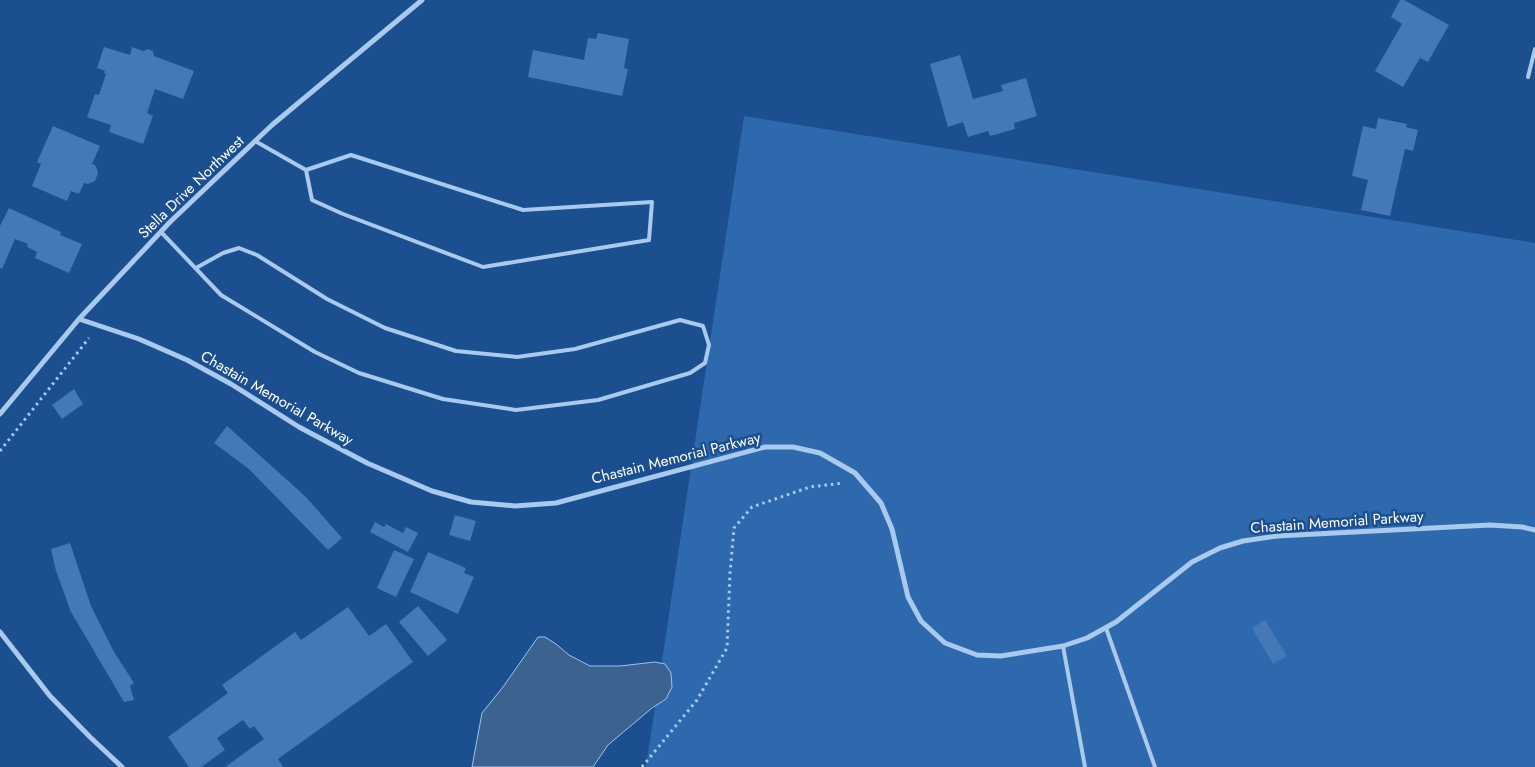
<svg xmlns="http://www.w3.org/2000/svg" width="1535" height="767" viewBox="0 0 1535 767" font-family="Jost,sans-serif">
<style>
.green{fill:#2e69ad}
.water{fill:#3c6290;stroke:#9cc4f0}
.building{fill:#4478b7}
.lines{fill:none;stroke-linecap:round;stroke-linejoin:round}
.path{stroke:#a9c9ee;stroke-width:3;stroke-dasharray:2.5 4;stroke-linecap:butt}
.lane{stroke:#a9c9ee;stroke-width:4}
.street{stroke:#a9c9ee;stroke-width:5}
.labels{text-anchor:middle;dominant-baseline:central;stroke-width:5;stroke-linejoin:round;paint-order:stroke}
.street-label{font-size:15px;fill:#fff;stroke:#1b4f8f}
</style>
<rect width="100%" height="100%" fill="#1b4f8f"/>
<path class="green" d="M 744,116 L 1535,243 L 1535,767 L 646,767 Z"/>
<path class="water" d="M 538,637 L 545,637 L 556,644 L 569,655 L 590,666 L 620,666 L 655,662 L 665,664 L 671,673 L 672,687 L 666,699 L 652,708 L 608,745 L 593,767 L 472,767 L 482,713 L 503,687 Z"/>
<g class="building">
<path d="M 1400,0 L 1404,0 L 1449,25 L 1428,62 L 1420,58 L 1403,87 L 1375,71 L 1402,24 L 1391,17 Z"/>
<path d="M 598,33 L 629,39 L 624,68 L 628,69 L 622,96 L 528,77 L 533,50 L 584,60 L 588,38 L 596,39 Z"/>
<path d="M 104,47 L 130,55 L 132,47 L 143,51 L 148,49 L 153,51 L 154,56 L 194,71 L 183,99 L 155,89 L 147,113 L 153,116 L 143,144 L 109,132 L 111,125 L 87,117 L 95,94 L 99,95 L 106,74 L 104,73 L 105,71 L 97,68 Z"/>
<path d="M 960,55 L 973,99 L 1003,91 L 1001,85 L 1026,78 L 1037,116 L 1014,123 L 1015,129 L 990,136 L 988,131 L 968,137 L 963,122 L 948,127 L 930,64 Z"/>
<path d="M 1378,118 L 1407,124 L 1406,127 L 1418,130 L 1413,151 L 1405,149 L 1390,216 L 1361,210 L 1368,180 L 1352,176 L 1363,126 L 1376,129 Z"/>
<path d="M 53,126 L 100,146 L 92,164 L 96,166 L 98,173 L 95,181 L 88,184 L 84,183 L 79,194 L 71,191 L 67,201 L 32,186 L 41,164 L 37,162 Z"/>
<path d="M 9,208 L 61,232 L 60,235 L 82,244 L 69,273 L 35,258 L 37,252 L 27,247 L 28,244 L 15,239 L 2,269 L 0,268 L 0,226 Z"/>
<path d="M 74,389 L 83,404 L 62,419 L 52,405 Z"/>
<path d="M 227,426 L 306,497 L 342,538 L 328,550 L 249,469 L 214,443 Z"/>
<path d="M 455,515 L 476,521 L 470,541 L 449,535 Z"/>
<path d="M 375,522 L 384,527 L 386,524 L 403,533 L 406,527 L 418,533 L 408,552 L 370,532 Z"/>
<path d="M 70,543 L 91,606 L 114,652 L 134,683 L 130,686 L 134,700 L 124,702 L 71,612 L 56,571 L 51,549 Z"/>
<path d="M 394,550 L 414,559 L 396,597 L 377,588 Z"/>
<path d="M 428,552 L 466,568 L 464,573 L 474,577 L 458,614 L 410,592 Z"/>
<path d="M 418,606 L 447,640 L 428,656 L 399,622 Z"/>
<path d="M 348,607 L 369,636 L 386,624 L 413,662 L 278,759 L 283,767 L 225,767 L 264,739 L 254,726 L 250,729 L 243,720 L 217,738 L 225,750 L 201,767 L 189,767 L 168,737 L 228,693 L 222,685 L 295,632 L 301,640 Z"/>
<path d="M 1265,620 L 1287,656 L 1273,664 L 1252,628 Z"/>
</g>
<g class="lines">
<g class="path">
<path d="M 0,451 L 89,338"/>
<path d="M 642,767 L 697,700 L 727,648 L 730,573 L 734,528 L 752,507 L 810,487 L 843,483"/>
</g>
<g class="lane">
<path d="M 1528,77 L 1535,49"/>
<path d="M 255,141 L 306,170 L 351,155 L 523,210 L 652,202 L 649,240 L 483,267 L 343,214 L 312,200 L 306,170"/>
<path d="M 161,232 L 221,295 L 315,352 L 359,373 L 443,399 L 516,410 L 598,400 L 690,373 L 705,363 L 709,345 L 703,326 L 680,320 L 575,349 L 517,357 L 456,351 L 385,328 L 327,299 L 257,255 L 239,248 L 223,253 L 196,268"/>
<path d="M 1106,628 L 1155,767"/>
<path d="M 1063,646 L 1085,767"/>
</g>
<g class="street">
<path d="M 79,319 L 139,339 L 187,360 L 231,384 L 299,427 L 367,463 L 432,491 L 471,502 L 515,506 L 556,503 L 765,447 L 793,447 L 820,453 L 855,473 L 881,503 L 892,529 L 908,597 L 921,621 L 945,643 L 977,655 L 1001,656 L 1063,646 L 1087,638 L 1116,622 L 1192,562 L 1220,548 L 1243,541 L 1277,536 L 1490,525 L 1522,527 L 1535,530"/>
<path d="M 0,414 L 79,319 L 170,222 L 272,125 L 422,0"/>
<path d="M 0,632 L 50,696 L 90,737 L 122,767"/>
</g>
</g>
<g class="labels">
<g class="street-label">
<text transform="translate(191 187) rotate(-44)">Stella Drive Northwest</text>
<text transform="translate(277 398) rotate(30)">Chastain Memorial Parkway</text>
<text transform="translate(676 458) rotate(-14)">Chastain Memorial Parkway</text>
<text transform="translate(1337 522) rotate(-4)">Chastain Memorial Parkway</text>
</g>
</g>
</svg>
